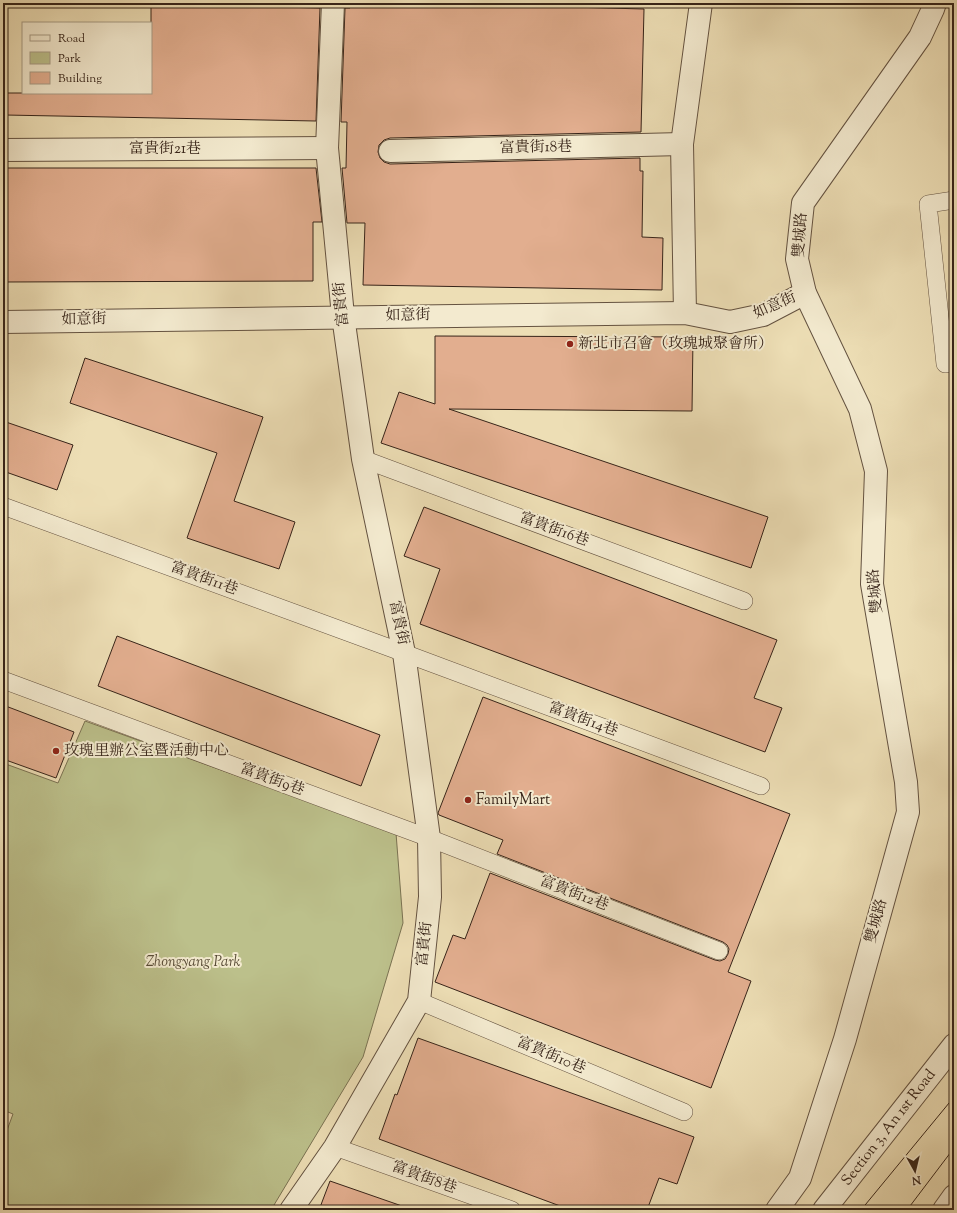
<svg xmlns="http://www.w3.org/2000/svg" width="957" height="1213" viewBox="0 0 957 1213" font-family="'Sorts Mill Goudy','Noto Serif TC',serif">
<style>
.green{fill:#bcc08b;stroke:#7a7252}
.building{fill:#e2ae8f;stroke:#372419}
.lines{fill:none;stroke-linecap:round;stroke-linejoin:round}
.service-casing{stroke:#645240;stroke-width:18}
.minor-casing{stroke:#645240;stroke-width:24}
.tertiary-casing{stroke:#645240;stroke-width:24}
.service{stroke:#f3eacf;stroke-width:17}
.minor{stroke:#f3eacf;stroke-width:22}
.tertiary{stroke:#f3eacf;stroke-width:22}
.tram{stroke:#372419;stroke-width:1}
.poi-dot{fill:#8f2418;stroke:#f3eacf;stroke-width:1.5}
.labels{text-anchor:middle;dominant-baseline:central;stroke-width:4;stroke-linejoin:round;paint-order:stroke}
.street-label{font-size:15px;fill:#372419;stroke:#f3eacf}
.poi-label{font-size:15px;fill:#372419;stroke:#f3eacf;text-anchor:start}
.park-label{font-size:15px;font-style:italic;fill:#584b36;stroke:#f3eacf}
</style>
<rect width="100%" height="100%" fill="#eddeb5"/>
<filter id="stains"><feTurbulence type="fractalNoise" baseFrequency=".005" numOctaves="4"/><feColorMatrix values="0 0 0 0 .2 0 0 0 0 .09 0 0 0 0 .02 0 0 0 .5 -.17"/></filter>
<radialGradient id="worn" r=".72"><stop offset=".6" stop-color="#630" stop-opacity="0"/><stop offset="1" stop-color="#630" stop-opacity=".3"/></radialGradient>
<path class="green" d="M 85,721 L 396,833 L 403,923 L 363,1057 L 271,1210 L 3,1210 L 3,1141 L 13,1114 L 3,1110 L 3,763 L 58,783 Z"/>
<g class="building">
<path d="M 350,3 L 421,3 L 644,9 L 641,132 L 390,138 L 384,140 L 379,145 L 378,152 L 380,158 L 384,162 L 390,164 L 640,158 L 640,171 L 643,171 L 642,237 L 663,238 L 662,290 L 363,285 L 365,223 L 347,223 L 342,168 L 346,168 L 347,122 L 341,122 L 345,8 L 350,8 Z"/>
<path d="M 151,4 L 320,8 L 316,121 L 5,115 L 6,93 L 151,93 Z"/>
<path d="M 3,168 L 316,168 L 322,222 L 313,222 L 313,281 L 3,282 Z"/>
<path d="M 435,336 L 693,337 L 692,411 L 449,409 L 768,517 L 751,568 L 381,443 L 399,392 L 435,404 Z"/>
<path d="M 85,358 L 263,417 L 234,501 L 295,522 L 279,569 L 187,538 L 217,453 L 70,403 Z"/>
<path d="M 3,421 L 73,445 L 57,490 L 3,471 Z"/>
<path d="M 424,507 L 777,640 L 754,698 L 782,708 L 765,752 L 420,624 L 440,569 L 404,556 Z"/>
<path d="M 117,636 L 380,735 L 361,786 L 98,686 Z"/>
<path d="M 483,697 L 790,814 L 728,972 L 751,981 L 711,1088 L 435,982 L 453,935 L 465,939 L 490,873 L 715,960 L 720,961 L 725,959 L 728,954 L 729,949 L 727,945 L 723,942 L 497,854 L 503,840 L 439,815 L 438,813 Z"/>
<path d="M 3,705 L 74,732 L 56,778 L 3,759 Z"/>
<path d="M 418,1038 L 694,1137 L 677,1184 L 659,1178 L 647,1210 L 571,1210 L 379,1139 L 395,1094 L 397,1095 Z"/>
<path d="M 330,1181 L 402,1206 L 401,1210 L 319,1210 Z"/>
</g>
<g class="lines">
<g class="service-casing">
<g id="service">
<path d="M 954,200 L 928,204 L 945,364 L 954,363"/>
<path d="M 363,459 L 744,601"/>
<path d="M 3,506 L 404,653 L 761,786"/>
<path d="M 3,680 L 429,838 L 719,951"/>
<path d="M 419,1001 L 684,1112"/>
<path d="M 335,1147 L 512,1210"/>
</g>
</g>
<g class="minor-casing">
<g id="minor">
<path d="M 3,150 L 327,148"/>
<path d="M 390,151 L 682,144"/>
<path d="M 685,313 L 682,144 L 701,3"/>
<path d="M 3,322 L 685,313 L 730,322 L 763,315 L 805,293"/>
<path d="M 291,1210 L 335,1147 L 419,1001 L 430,897 L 429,838 L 404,653 L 363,459 L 343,316 L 327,148 L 333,3"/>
<path d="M 777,1210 L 800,1178 L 845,1039 L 908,812 L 906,782 L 872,584 L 876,471 L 860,409 L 805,293 L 797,259 L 803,203 L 920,37 L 933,9 L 935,3"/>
</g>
</g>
<g class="tertiary-casing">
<g id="tertiary">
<path d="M 824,1210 L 954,1045"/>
<path d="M 944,1210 L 954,1196"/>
</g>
</g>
<use href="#service" class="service"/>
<use href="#minor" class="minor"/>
<use href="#tertiary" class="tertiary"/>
<g class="tram">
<path d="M 861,1210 L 954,1097"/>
<path d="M 907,1210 L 954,1148"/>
</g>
</g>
<g class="poi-dot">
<circle cx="570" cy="344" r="4"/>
<circle cx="56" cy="751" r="4"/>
<circle cx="468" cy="800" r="4"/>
</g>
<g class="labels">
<g class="street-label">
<text transform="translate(536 148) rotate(-1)">富貴街18巷</text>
<text x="165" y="149">富貴街21巷</text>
<text transform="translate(801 235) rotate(-86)">雙城路</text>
<text transform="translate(342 304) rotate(-96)">富貴街</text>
<text transform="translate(775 306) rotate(-24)">如意街</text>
<text transform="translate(408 316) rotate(-1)">如意街</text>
<text transform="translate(84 320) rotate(-1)">如意街</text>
<text transform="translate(554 530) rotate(20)">富貴街16巷</text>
<text transform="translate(204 579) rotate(20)">富貴街11巷</text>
<text transform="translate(876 591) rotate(-95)">雙城路</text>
<text transform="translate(398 623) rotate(78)">富貴街</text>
<text transform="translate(583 720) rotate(20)">富貴街14巷</text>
<text transform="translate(272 780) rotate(20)">富貴街9巷</text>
<text transform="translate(574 894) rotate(21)">富貴街12巷</text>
<text transform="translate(877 921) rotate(-75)">雙城路</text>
<text transform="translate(425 944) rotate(-84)">富貴街</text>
<text transform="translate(551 1056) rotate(23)">富貴街10巷</text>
<text transform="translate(889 1128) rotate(-52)">Section 3, An 1st Road</text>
<text transform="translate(424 1178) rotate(20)">富貴街8巷</text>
</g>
<g class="poi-label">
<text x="578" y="344">新北市召會（玫瑰城聚會所）</text>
<text x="64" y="751">玫瑰里辦公室暨活動中心</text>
<text x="476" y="800">FamilyMart</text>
</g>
<g class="park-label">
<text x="193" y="962">Zhongyang Park</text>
</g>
</g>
<rect width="957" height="1213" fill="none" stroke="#eddeb5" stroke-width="16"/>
<rect x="4" y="4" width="949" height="1205" fill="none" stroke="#372419" stroke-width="2"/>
<rect x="8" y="8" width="941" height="1197" fill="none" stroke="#372419"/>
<rect x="22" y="22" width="130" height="72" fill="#f3eacf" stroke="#a89b86"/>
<rect x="30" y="35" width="20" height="6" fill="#f3eacf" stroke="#a89b86"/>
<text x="58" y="42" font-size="12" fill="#372419">Road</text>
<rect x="30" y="52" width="20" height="12" fill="#bcc08b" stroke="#a89b86"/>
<text x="58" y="62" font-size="12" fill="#372419">Park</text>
<rect x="30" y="72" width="20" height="12" fill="#e2ae8f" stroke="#a89b86"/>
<text x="58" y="82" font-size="12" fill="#372419">Building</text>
<g transform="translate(915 1171) rotate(172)" stroke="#f3eacf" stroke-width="3" paint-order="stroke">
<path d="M0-3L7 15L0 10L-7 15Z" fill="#372419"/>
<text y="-6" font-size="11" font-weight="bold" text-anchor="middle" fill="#372419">N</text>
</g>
<rect width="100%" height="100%" filter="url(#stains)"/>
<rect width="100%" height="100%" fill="url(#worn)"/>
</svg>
